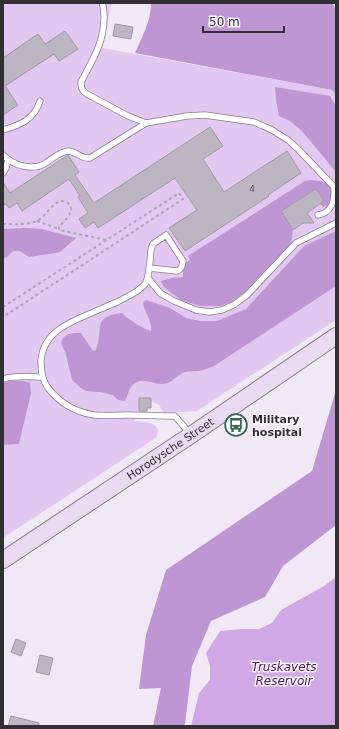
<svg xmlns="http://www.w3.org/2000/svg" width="339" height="729" viewBox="0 0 339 729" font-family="'DejaVu Sans',sans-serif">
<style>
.green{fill:#e2c8f0}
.forest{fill:#bd96d3}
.water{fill:#d0a8e6}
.building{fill:#bdb5c1;stroke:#a098a4}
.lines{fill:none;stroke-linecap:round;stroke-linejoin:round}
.lane-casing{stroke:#867f8a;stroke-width:7}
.secondary-casing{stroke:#867f8a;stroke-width:18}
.path{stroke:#aca6b0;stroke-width:2;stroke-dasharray:3 3;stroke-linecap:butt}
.lane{stroke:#fff;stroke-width:5.5}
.secondary{stroke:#e9daf1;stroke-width:16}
.labels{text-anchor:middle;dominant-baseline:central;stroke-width:3;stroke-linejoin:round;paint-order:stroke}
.number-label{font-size:9px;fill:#555057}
.poi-label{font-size:11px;font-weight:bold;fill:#322f34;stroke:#fcf7fe;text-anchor:start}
.street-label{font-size:11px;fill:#322f34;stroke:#fcf7fe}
.water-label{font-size:12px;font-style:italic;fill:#48155e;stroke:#fcf7fe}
</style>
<rect width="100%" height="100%" fill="#f0e8f5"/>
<path class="green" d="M 3,3 L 112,3 L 102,48 L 332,90 L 336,95 L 336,320 L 197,411 L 164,413 L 159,405 L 151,401 L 151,408 L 148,408 L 147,412 L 139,412 L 134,421 C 141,422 156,421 158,430 C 158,433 157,435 157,437 L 3,538 Z"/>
<g class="forest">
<path d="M 151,3 L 332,3 L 336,9 L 336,95 L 332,90 L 135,53 C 142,37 151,21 151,3 Z"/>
<path d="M 275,87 L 330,96 L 336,106 L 336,172 L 302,131 L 290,121 L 279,116 L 276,100 Z"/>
<path d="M 311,180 C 329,181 334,185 330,204 L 323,207 L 320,204 L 324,201 L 316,189 L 281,211 L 293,230 L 291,244 L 268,268 L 244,293 L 233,301 L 220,306 L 200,306 L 181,300 L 164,287 L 161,281 L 172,278 L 183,277 L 183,264 L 190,260 L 188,256 L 305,181 Z"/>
<path d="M 25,228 L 42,229 L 76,238 L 60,252 L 49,254 L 29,257 L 20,251 L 13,251 L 7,257 L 3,259 L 3,229 Z"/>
<path d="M 336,231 L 336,286 L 214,366 C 209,368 204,370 199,371 C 193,372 187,370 181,374 C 172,379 172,384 159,384 C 151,383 144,378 135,383 C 129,386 128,396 125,401 L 118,400 L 113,395 L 99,392 L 86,391 L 81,388 L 72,380 L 65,351 C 55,338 69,331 81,333 L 93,351 L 96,350 C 104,328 91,317 122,313 C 131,321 140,327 151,331 C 152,320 144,312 143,302 L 146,300 L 170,308 L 186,318 L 200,321 L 217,321 L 246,309 L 304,246 Z"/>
<path d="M 9,381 L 24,381 L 30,383 L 31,393 L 19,444 L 3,445 L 3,383 Z"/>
<path d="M 336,390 L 336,525 L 283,566 L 265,597 L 211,621 L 192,666 L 185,724 L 183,726 L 153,726 L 161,688 L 139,689 L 146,635 L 166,570 L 312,471 Z"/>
</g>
<path class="water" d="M 336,577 L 336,726 L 191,726 L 199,693 L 210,680 L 210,666 L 206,653 L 220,631 L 242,629 L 259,629 L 272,623 L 281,610 L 324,586 Z"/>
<g class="building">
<path d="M 115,24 L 133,27 L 131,39 L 113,36 Z"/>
<path d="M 65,31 L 78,49 L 59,61 L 54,54 L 5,86 L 18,105 L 3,115 L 3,58 L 38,34 L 45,44 Z"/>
<path d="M 210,127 L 223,146 L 203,159 L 224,192 L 287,151 L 301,173 L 268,195 L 269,196 L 185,251 L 169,228 L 197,210 L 175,178 L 98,228 L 94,222 L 85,228 L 79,219 L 88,213 L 78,197 L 80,196 L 69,179 L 22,211 L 17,203 L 9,208 L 6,204 L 3,206 L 3,182 L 10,193 L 68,155 L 79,172 L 75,175 L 94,203 Z"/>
<path d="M 316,189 L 324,201 L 307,213 L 314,223 L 303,223 L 293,230 L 281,211 Z"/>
<path d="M 139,398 L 151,398 L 151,408 L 147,408 L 147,411 L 139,411 Z"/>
<path d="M 16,639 L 26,643 L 21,656 L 11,652 Z"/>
<path d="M 40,655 L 53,658 L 49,675 L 36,672 Z"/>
<path d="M 11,716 L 39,723 L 39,726 L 8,726 Z"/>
</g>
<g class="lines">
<g class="lane-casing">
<g id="lane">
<path d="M 102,3 C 104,8 104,13 104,18 C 104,43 92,61 81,82 C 81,88 82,91 87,94 L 128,116 L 146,123"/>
<path d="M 3,130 C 20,125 34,120 40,101"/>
<path d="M 3,155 C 13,165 31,171 44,164 C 51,160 60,151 69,151 C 77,152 81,159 90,158 L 146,123 L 187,116 L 205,115 L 254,122 L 272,130 L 288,140 L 299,150 L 336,189"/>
<path d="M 3,173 L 6,168 L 8,160"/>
<path d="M 318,215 C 332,213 335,200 334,187"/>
<path d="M 149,268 L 177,271 C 182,269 182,266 183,261 L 166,235 L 153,244 L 151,249 C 150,259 150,276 145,284 C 138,293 126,297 117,302 C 108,306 98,310 89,314 C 67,323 42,334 41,362 C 41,371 42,380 48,388 C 59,402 75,412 94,415 C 104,416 116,415 127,415 C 143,415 159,416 175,416 L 191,435"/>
<path d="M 148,278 L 160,293 L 174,301 L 196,310 L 209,312 L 222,310 L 235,304 L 247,295 L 296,243 L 336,223"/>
<path d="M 3,379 C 16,375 30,377 42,377"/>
</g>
</g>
<g class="secondary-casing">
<g id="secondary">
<path id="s1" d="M 3,560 L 191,435 L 336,336"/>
</g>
</g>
<g class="path">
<path d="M 37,221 L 59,229"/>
<path d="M 3,224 C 13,224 24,225 34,222 C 45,219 50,204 61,201 C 63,201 67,201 69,204 C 76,211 63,222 59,227 L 59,230 L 106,240"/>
<path d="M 3,307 L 179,193 L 183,199 L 3,317"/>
</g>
<use href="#lane" class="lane"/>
<use href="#secondary" class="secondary"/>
</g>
<defs>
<g id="bus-ring" transform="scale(1.15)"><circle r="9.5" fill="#fcf7fe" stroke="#316951" stroke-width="1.5"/><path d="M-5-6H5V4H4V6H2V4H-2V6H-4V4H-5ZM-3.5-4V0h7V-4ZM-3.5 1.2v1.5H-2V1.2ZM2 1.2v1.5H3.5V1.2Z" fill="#316951"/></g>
</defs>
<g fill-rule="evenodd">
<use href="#bus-ring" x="236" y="425"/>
</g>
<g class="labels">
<g class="number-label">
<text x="252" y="189">4</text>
</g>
<g class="poi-label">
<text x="252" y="419">Military<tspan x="252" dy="13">hospital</tspan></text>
</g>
<g class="street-label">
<text stroke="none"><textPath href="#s1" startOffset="201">Horodysche Street</textPath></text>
</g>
<g class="water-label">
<text x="284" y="667">Truskavets<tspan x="284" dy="14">Reservoir</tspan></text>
</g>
</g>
<rect width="339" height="729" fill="none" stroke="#322f34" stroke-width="8"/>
<path d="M203 26v6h81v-6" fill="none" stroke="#322f34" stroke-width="2"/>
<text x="209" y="26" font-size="12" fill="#322f34" stroke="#fcf7fe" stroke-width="3" paint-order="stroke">50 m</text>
</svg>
